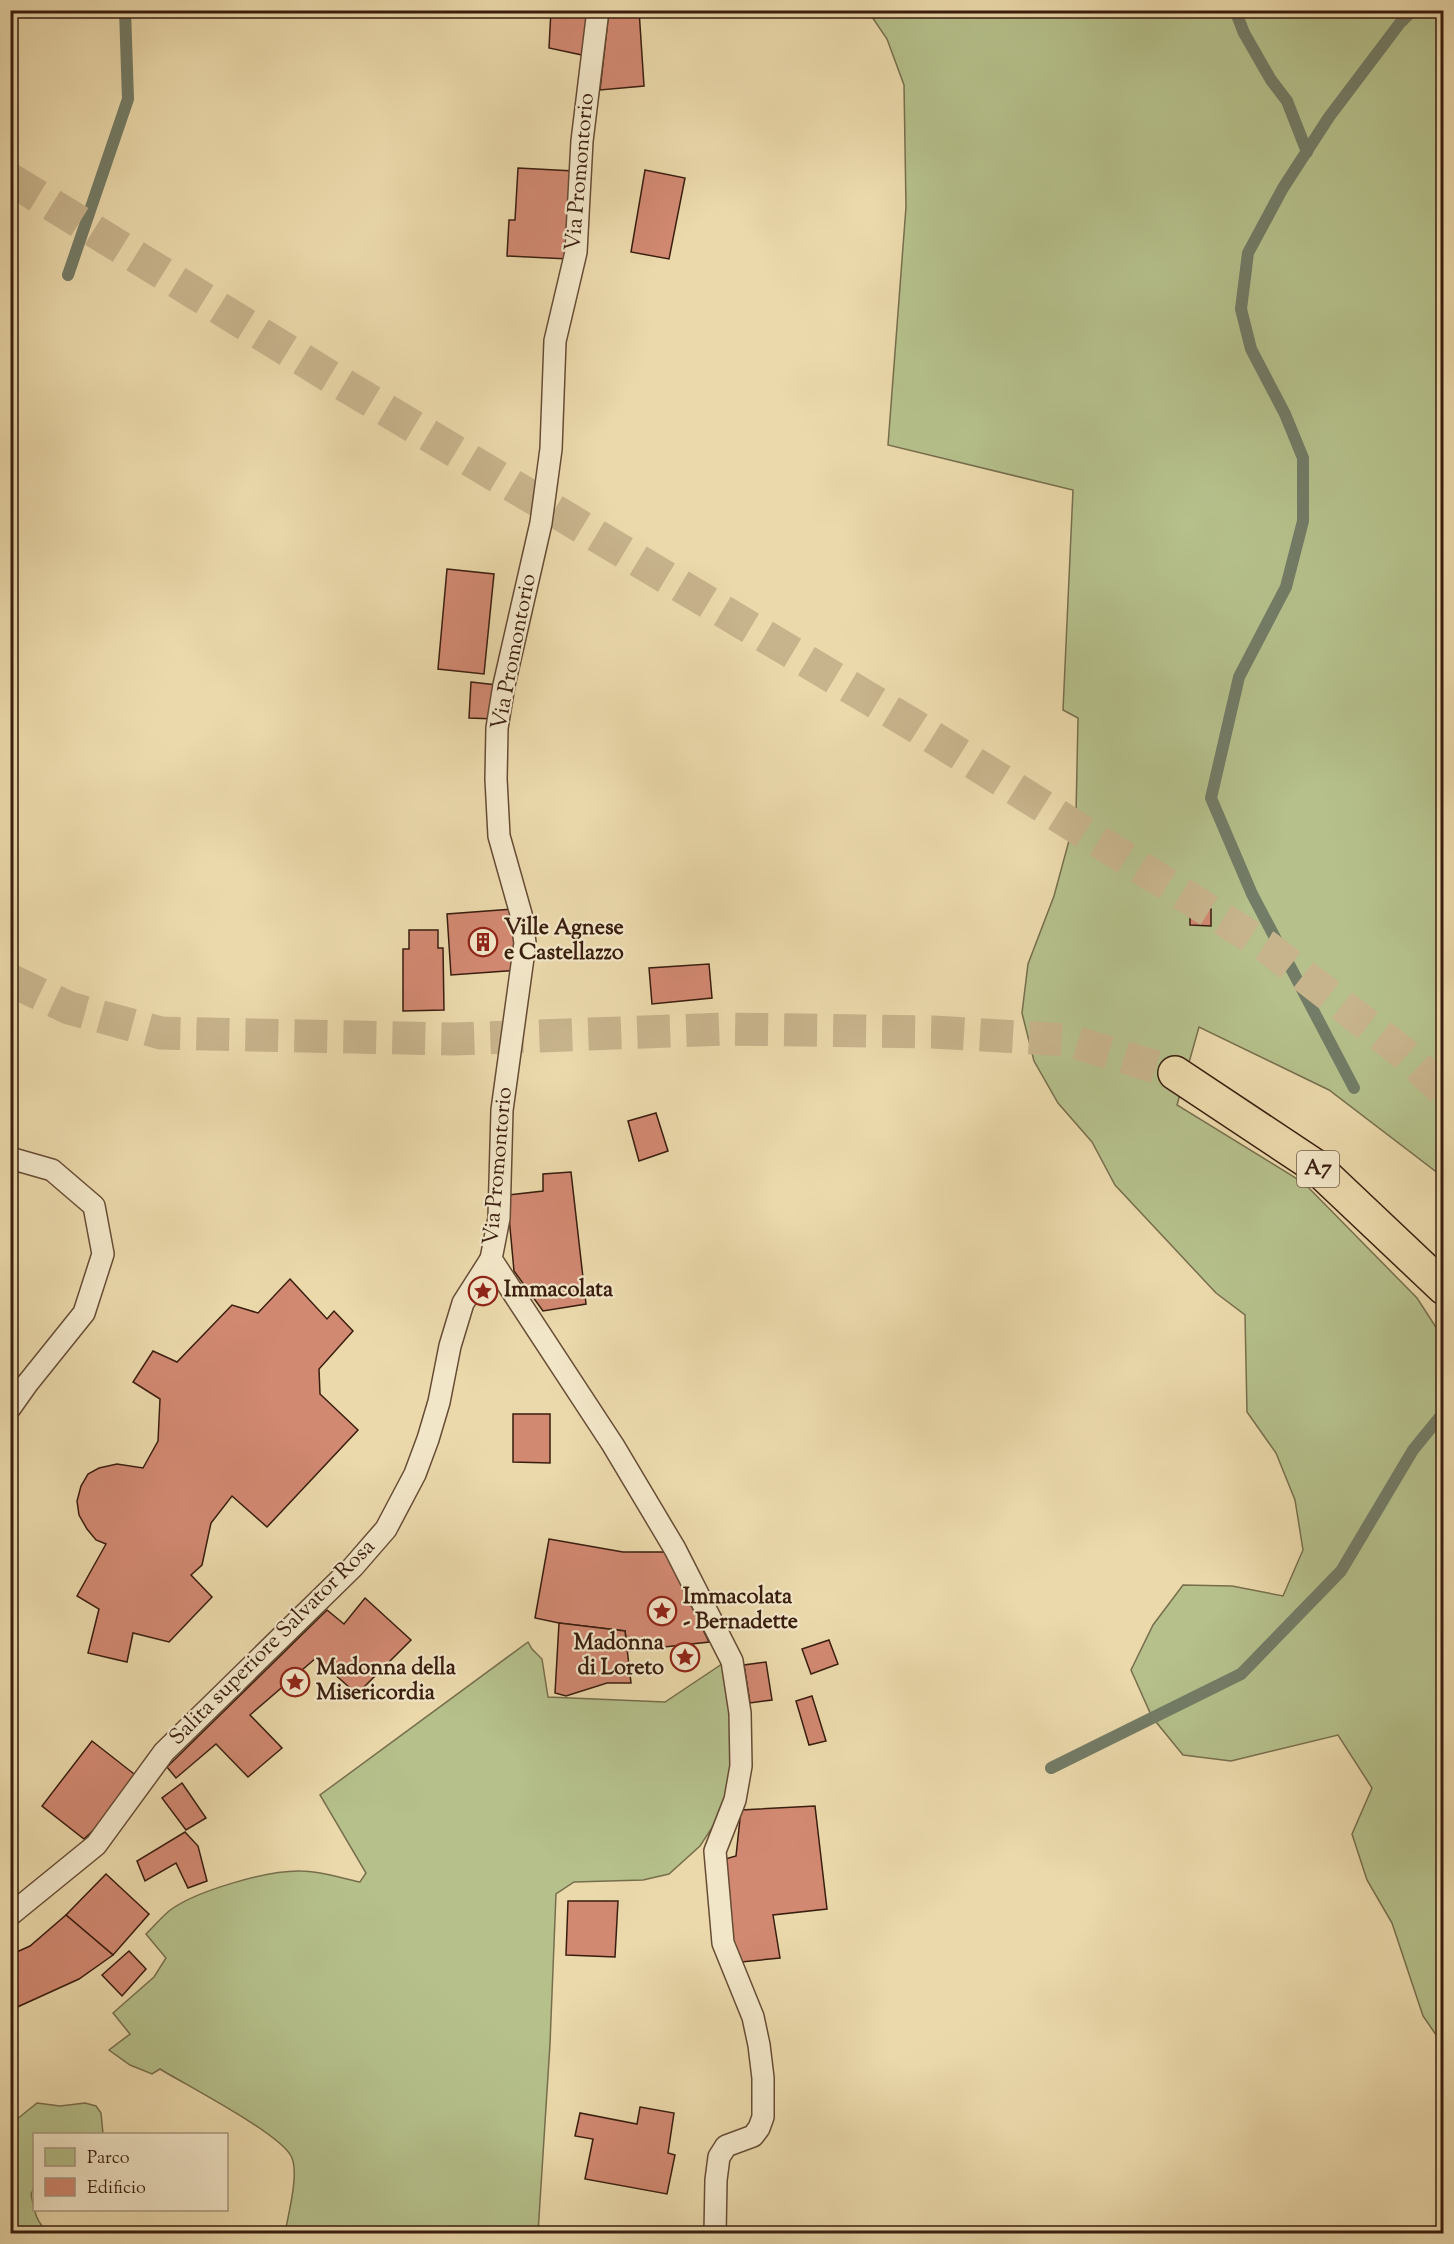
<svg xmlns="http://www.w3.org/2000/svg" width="1454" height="2244" viewBox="0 0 1454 2244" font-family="'Sorts Mill Goudy',serif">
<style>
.green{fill:#b5c08b;stroke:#776e4c;stroke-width:1.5}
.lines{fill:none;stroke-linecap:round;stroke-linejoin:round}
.stream{stroke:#737c67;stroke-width:12}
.building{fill:#d28972;stroke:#391d0e;stroke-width:1.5}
.motorway-tunnel{stroke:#c7b38c;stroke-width:33;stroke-dasharray:33 16;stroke-linecap:butt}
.service-casing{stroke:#664c35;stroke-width:24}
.motorway-casing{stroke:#391d0e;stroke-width:36}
.service{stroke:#f2e6c8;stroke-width:21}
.motorway{stroke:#ebd9ab;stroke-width:33}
.labels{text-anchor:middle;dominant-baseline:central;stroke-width:4.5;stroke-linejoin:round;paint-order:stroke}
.shield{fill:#f2e6c8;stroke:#705946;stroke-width:1.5}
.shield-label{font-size:21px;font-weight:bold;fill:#391d0e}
.street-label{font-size:22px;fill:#391d0e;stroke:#f2e6c8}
.poi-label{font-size:22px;font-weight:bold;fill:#391d0e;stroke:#f2e6c8;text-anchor:start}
</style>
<rect width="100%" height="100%" fill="#ebd9ab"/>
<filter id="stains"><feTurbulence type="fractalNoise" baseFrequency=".00333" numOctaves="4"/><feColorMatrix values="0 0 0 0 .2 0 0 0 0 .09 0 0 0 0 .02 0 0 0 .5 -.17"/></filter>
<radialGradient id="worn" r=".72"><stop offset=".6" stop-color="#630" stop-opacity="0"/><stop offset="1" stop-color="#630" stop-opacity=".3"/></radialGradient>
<g class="green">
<path d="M 868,11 L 1443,11 L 1443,1177 L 1329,1090 L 1199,1027 L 1177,1105 L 1304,1183 L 1417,1298 L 1443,1338 L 1443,2045 L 1423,2016 L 1392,1923 L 1367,1880 L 1352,1834 L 1372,1788 L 1338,1735 L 1231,1761 L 1183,1755 L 1152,1717 L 1131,1670 L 1153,1625 L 1183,1585 L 1232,1586 L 1283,1596 L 1303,1550 L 1295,1500 L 1276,1453 L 1247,1412 L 1245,1315 L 1216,1293 L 1115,1185 L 1092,1142 L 1058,1103 L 1034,1061 L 1022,1013 L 1028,964 L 1054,896 L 1076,815 L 1078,718 L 1063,710 L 1073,490 L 888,445 L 906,207 L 904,85 L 887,39 Z"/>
<path d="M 528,1642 L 532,1649 L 542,1659 L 548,1697 L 665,1702 L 725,1662 L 736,1732 L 725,1808 L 700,1846 L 669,1874 L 643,1880 L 574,1882 L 556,1894 L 550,2044 L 538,2233 L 285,2233 C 288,2215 300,2172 291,2156 C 279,2133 186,2085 160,2069 L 152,2074 L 130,2065 L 109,2050 L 130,2034 L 113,2013 L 154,1977 L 166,1958 L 146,1934 C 153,1927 161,1918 169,1911 C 195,1891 268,1870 301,1871 C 320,1871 341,1878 360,1882 L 366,1873 L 320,1795 Z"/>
<path d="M 37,2103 L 60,2106 L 85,2103 L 96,2106 L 101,2113 L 103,2134 L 34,2134 L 34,2188 L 31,2194 C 34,2210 36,2224 50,2233 L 11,2233 L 11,2124 Z"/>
</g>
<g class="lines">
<g class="stream">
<path d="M 1235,10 L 1244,33 L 1271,80 L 1287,101 L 1307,152"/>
<path d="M 68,275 L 128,99 L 125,10"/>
<path d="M 1354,1088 L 1252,894 L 1211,798 L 1239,677 L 1286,587 L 1303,521 L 1303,458 L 1285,414 L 1251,349 L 1241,309 L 1248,253 L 1283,188 L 1329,117 L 1400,23 L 1413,10"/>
<path d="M 1051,1768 L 1241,1674 L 1341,1571 L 1413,1450 L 1444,1412"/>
</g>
</g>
<g class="building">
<path d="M 551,10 L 588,10 L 582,55 L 549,48 Z"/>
<path d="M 609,10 L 639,10 L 644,86 L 600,90 Z"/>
<path d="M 518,168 L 574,171 L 568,259 L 507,256 L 509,220 L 515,220 Z"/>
<path d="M 645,170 L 685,178 L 669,259 L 631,252 Z"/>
<path d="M 447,569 L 494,574 L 484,674 L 438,669 Z"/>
<path d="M 471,682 L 497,685 L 495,719 L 469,718 Z"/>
<path d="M 514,909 L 519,970 L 451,975 L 447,914 Z"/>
<path d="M 1190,909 L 1211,909 L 1211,926 L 1190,925 Z"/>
<path d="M 409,930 L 438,930 L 438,948 L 443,948 L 444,1010 L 403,1011 L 403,949 L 409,949 Z"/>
<path d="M 709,964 L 712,998 L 652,1004 L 649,968 Z"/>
<path d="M 656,1113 L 668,1151 L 639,1161 L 628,1121 Z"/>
<path d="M 571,1172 L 586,1304 L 543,1311 L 514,1271 L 507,1195 L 543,1191 L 543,1174 Z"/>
<path d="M 290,1279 L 327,1319 L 334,1311 L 353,1331 L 319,1369 L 320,1394 L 358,1430 L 267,1527 L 232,1496 L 211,1523 L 202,1565 L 191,1575 L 212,1597 L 169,1642 L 133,1633 L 127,1662 L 88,1653 L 99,1609 L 77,1596 L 106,1544 L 96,1540 L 87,1529 L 79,1515 L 77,1501 L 81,1486 L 88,1474 L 99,1468 L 117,1464 L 143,1468 L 158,1441 L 160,1399 L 133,1382 L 153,1351 L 177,1362 L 232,1305 L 258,1313 Z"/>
<path d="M 513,1414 L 550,1414 L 550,1463 L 513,1462 Z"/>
<path d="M 549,1539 L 623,1552 L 665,1552 L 709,1642 L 628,1651 L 625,1631 L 559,1623 L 535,1618 Z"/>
<path d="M 365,1598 L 411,1640 L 357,1694 L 316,1658 L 250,1715 L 282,1748 L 248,1777 L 216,1744 L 176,1778 L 167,1767 L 327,1610 L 344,1624 Z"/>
<path d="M 559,1623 L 625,1631 L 631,1683 L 607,1683 L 566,1696 L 555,1693 Z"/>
<path d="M 829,1640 L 838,1664 L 811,1674 L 802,1649 Z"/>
<path d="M 766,1662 L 772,1700 L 750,1703 L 744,1665 Z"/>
<path d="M 812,1696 L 826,1741 L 809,1745 L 796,1701 Z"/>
<path d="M 92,1741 L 138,1777 L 101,1823 L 84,1839 L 42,1806 Z"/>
<path d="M 182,1783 L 206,1818 L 186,1830 L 162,1798 Z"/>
<path d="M 815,1806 L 827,1909 L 773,1915 L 780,1958 L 741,1962 L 733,1942 L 725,1859 L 736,1856 L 741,1810 Z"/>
<path d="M 185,1832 L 198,1846 L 207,1881 L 188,1888 L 176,1863 L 145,1881 L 137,1861 Z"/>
<path d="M 106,1874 L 149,1914 L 113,1955 L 66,1915 Z"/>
<path d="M 568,1901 L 618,1901 L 615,1957 L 566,1955 Z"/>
<path d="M 66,1915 L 113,1955 L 79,1979 L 13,2009 L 10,2006 L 10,1955 L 30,1946 Z"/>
<path d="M 129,1951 L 146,1969 L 122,1996 L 102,1975 Z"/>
<path d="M 640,2107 L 674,2113 L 668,2153 L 675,2155 L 667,2194 L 585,2179 L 593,2139 L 575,2136 L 580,2113 L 637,2124 Z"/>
</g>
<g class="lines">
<g class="motorway-tunnel">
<path d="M 10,179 L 329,376 L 915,726 L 1267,947 L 1402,1052 L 1444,1091"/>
<path d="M 10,980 L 69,1008 L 161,1033 L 455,1039 L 726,1029 L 933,1032 L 1068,1040 L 1175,1073"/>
</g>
<g class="service-casing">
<g id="service">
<path d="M 598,10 L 582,141 L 576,252 L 555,341 L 551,449 L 541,523 L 504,685 L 497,728 L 496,779 L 499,836 L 521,914 L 525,943 L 502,1110 L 499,1218 L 491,1259 L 613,1445 L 675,1549 L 732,1661 L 740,1713 L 741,1766 L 735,1800 L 715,1851 L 723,1943 L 753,2017 L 759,2045 L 763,2078 L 763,2117 L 759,2128 L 753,2136 L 726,2146 L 719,2157 L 716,2180 L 715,2234"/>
<path d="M 10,1158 L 52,1170 L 94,1206 L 103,1254 L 84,1313 L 27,1384 L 10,1408"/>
<path d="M 10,1915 L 96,1845 L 164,1752 L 353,1567 L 386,1529 L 415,1474 L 428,1439 L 439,1402 L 450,1346 L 463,1303 L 491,1259"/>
</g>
</g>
<g class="motorway-casing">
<path id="motorway" d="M 1175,1073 L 1315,1166 L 1444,1288"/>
</g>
<use href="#service" class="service"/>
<use href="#motorway" class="motorway"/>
</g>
<defs>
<g id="building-ring" transform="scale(1.5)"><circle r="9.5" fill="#f2e6c8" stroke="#8f2418" stroke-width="1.5"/><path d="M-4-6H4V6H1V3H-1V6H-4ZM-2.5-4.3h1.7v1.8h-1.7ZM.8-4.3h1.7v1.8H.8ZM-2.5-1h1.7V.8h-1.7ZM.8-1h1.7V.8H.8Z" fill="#8f2418"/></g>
<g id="sight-ring" transform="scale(1.5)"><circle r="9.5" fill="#f2e6c8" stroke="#8f2418" stroke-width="1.5"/><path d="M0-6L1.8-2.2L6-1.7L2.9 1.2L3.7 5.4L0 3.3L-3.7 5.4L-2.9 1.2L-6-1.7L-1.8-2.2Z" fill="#8f2418"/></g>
</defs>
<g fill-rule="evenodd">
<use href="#building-ring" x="483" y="942"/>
<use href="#sight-ring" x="483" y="1291"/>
<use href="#sight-ring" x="662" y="1611"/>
<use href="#sight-ring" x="685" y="1657"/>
<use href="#sight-ring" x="295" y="1682"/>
</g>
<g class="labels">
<rect class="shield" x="1297" y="1151" width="42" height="36" rx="4.5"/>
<g class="shield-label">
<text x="1318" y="1169">A7</text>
</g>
<g class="street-label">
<text transform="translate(581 172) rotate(-85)">Via Promontorio</text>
<text transform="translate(515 652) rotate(-79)">Via Promontorio</text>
<text transform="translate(499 1166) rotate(-85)">Via Promontorio</text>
<text transform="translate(273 1643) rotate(-45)">Salita superiore Salvator Rosa</text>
</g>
<g class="poi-label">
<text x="504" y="929">Ville Agnese<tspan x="504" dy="25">e Castellazzo</tspan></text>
<text x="504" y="1291">Immacolata</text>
<text x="683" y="1598">Immacolata<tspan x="683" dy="25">- Bernadette</tspan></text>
<text x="664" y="1644" text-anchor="end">Madonna<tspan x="664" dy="25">di Loreto</tspan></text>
<text x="316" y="1669">Madonna della<tspan x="316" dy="25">Misericordia</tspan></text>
</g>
</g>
<rect width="1454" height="2244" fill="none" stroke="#ebd9ab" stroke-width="36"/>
<rect x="12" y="12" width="1430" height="2220" fill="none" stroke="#391d0e" stroke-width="3"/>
<rect x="18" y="18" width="1418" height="2208" fill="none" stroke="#391d0e" stroke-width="1.5"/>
<rect x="33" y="2133" width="195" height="78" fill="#f2e6c8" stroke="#a8967e" stroke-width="1.5"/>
<rect x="45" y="2148" width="30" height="18" fill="#b5c08b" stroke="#a8967e" stroke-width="1.5"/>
<text x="87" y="2163" font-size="18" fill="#391d0e">Parco</text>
<rect x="45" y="2178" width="30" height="18" fill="#d28972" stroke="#a8967e" stroke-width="1.5"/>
<text x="87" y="2193" font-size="18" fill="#391d0e">Edificio</text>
<rect width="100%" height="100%" filter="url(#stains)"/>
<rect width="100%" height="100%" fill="url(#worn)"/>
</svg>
